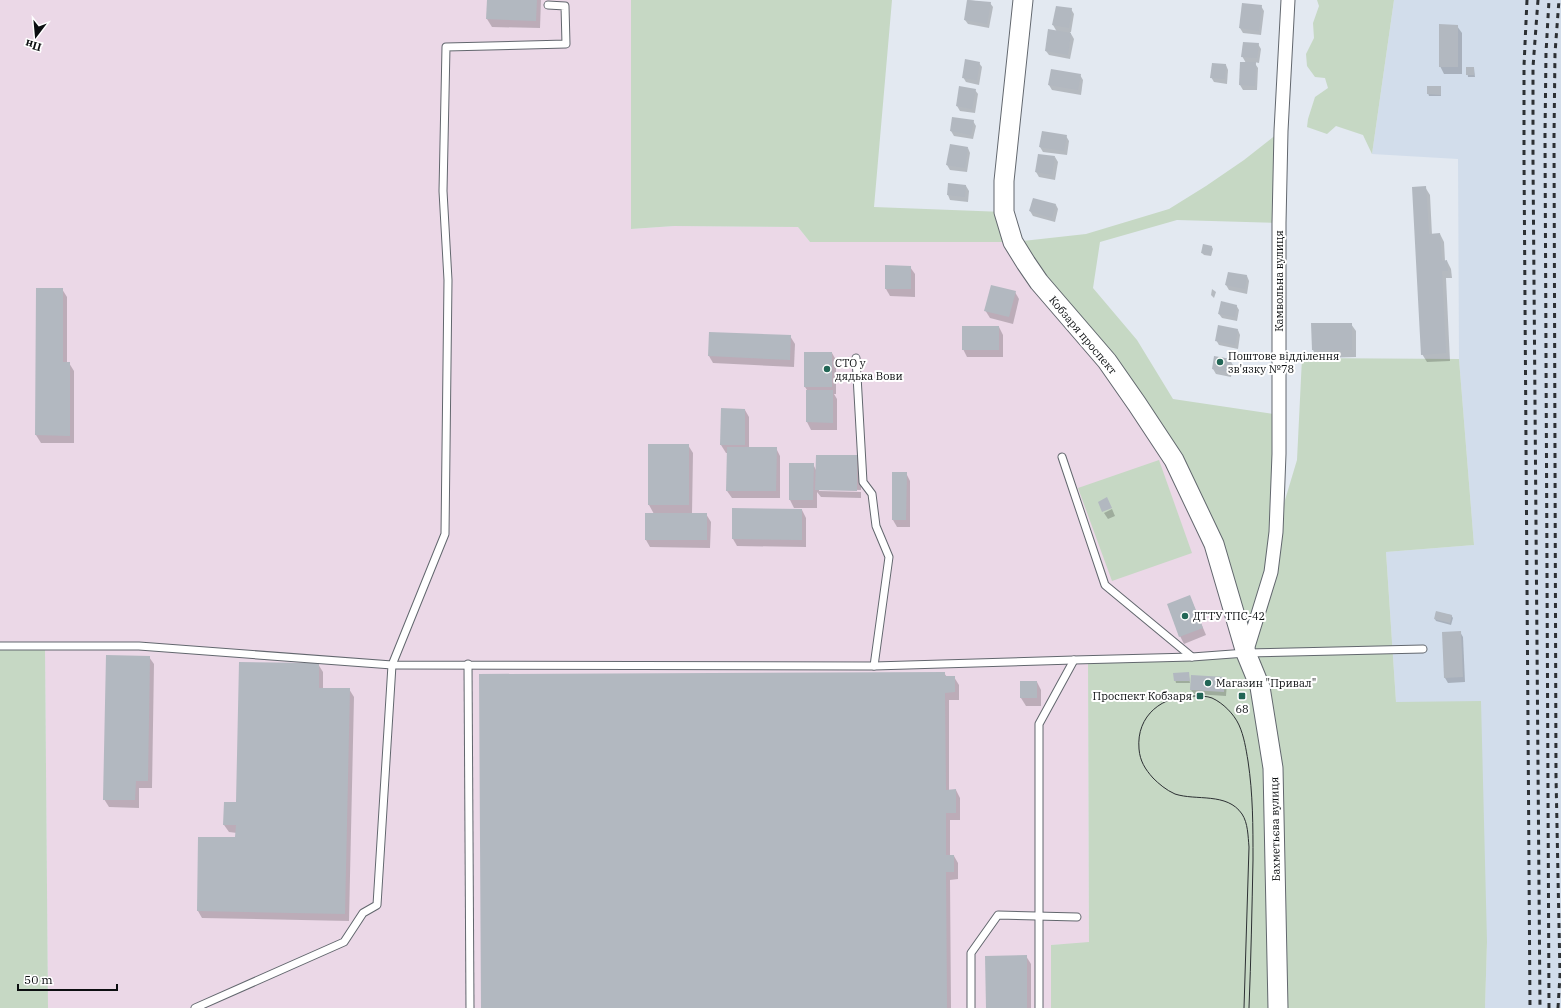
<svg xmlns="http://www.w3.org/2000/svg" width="1561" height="1008" viewBox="0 0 1561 1008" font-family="'IBM Plex Serif',serif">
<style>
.built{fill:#d2ddeb}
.industrial{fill:#ebd8e7}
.green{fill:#c6d8c4}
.shadow{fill:#0003}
.building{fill:#b2b8c0}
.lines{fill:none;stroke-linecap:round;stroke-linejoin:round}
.service-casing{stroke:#62676e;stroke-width:9}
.minor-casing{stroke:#62676e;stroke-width:15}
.secondary-casing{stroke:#62676e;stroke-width:21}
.service{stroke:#fff;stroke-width:7}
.minor{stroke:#fff;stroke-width:13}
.secondary{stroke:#fff;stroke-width:19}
.tram{stroke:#2c3033;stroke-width:1}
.rail{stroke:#2c3033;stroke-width:3;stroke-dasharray:5 5;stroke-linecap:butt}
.poi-dot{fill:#226656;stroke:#fff;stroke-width:1.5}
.labels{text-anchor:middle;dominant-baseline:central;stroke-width:4;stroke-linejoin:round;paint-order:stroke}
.street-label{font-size:11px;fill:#0b0e10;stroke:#fff}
.poi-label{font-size:11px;fill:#0b0e10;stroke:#fff;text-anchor:start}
</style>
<rect width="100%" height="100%" fill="#e3e9f1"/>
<path class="built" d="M 1394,0 L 1561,0 L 1561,1008 L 1485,1008 L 1487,942 L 1396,702 L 1386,552 L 1474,545 L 1459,359 L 1458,159 L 1372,154 Z"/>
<path class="industrial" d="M 0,0 L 631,0 L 631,229 L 674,226 L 798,227 L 810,242 L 1013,242 L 1174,460 L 1246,653 L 1088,659 L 1089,943 L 1051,945 L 1051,1008 L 48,1008 L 45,645 L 0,646 Z"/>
<g class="green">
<path d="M 631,0 L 892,0 L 874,207 L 1004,212 L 1013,242 L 1086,234 L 1169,209 L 1206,186 L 1244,160 L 1281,131 L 1279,223 L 1177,220 L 1100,242 L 1093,288 L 1137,340 L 1173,399 L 1280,415 L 1276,530 L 1297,460 L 1302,358 L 1459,359 L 1474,545 L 1386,552 L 1396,702 L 1481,701 L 1487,942 L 1485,1008 L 1051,1008 L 1051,945 L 1089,942 L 1088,659 L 1246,653 L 1174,460 L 1013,242 L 810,242 L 798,227 L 674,226 L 631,229 Z"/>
<path d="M 1317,0 L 1394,0 L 1372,154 L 1363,135 L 1336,126 L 1327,134 L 1307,127 L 1308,119 L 1315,97 L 1328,88 L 1325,78 L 1315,77 L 1307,66 L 1306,54 L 1314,38 L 1313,23 L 1319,6 Z"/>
<path d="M 1159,460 L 1192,553 L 1112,581 L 1078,488 Z"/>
<path d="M 45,645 L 48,1008 L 0,1008 L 0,646 Z"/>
</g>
<g class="shadow">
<path d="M 488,0 L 541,0 L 540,28 L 492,27 L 487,19 Z"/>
<path d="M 968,0 L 990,3 L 993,7 L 989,28 L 968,24 L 965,20 Z"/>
<path d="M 1261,6 L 1264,11 L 1261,35 L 1243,33 L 1240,28 Z"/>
<path d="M 1071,9 L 1074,14 L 1071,32 L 1070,32 L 1074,39 L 1070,59 L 1049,55 L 1046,51 L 1057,32 L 1053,25 Z"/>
<path d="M 1457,26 L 1462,33 L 1462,74 L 1444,74 L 1440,66 Z"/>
<path d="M 1258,44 L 1261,49 L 1259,63 L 1254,62 L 1258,68 L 1257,90 L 1243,90 L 1240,85 L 1246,63 L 1242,56 Z"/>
<path d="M 979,63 L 982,67 L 979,85 L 966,82 L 963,77 Z"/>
<path d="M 1226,65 L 1228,70 L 1227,84 L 1214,82 L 1211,77 Z"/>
<path d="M 1467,68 L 1474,68 L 1475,77 L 1468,77 Z"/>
<path d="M 1080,75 L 1083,80 L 1081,95 L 1052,90 L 1049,85 Z"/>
<path d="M 1440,87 L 1441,96 L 1429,96 L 1428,93 Z"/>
<path d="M 975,90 L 978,94 L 975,113 L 960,111 L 957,106 Z"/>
<path d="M 953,118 L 973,121 L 976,126 L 973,139 L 954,136 L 951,131 Z"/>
<path d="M 1066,136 L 1069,141 L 1067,155 L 1043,152 L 1040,147 Z"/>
<path d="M 968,148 L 970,153 L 967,172 L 950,170 L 947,165 Z"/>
<path d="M 1055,157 L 1058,162 L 1055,180 L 1039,177 L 1036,172 Z"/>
<path d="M 966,186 L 969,191 L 968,202 L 950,200 L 948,195 Z"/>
<path d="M 1425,187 L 1430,195 L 1432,235 L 1440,234 L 1444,242 L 1445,261 L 1447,261 L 1451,269 L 1452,278 L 1446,278 L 1450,361 L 1427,362 L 1422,354 Z"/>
<path d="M 1056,205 L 1058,209 L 1055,222 L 1033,216 L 1030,211 Z"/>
<path d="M 1212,247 L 1213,249 L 1211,256 L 1204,255 L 1202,253 Z"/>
<path d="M 910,267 L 915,274 L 915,297 L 890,296 L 886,289 Z"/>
<path d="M 1247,276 L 1249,281 L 1247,294 L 1229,290 L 1226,285 Z"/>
<path d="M 37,289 L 62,289 L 67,297 L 67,363 L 69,363 L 74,371 L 74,443 L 41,443 L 36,435 Z"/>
<path d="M 1212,289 L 1216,292 L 1214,298 L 1211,295 Z"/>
<path d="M 1015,292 L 1019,299 L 1013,324 L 990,318 L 985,310 Z"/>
<path d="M 1236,305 L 1239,310 L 1237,321 L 1222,318 L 1219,314 Z"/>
<path d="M 1312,324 L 1351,324 L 1356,331 L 1356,357 L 1317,358 L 1313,350 Z"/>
<path d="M 999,327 L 1003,335 L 1003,357 L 967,357 L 963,349 Z"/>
<path d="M 1238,330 L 1240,335 L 1238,349 L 1219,345 L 1216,340 Z"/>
<path d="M 790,336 L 795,344 L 794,367 L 713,363 L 709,356 Z"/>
<path d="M 832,353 L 836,360 L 836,394 L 834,394 L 837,399 L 837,430 L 811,430 L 807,422 L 807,390 L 805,387 Z"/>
<path d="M 1230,360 L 1233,365 L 1231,377 L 1216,374 L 1213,369 Z"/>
<path d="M 722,409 L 745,410 L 749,417 L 749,448 L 776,448 L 780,456 L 780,498 L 732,498 L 727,491 L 728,453 L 726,453 L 721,445 Z"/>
<path d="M 688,445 L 693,453 L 692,514 L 706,514 L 711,522 L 710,548 L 650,547 L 646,540 L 654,514 L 649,505 Z"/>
<path d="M 857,456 L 861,464 L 861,490 L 819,489 L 819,491 L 861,492 L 861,498 L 821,497 L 817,492 L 817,508 L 794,508 L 790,500 L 790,464 L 813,464 L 816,470 Z"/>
<path d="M 906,473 L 910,481 L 910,527 L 897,527 L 893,520 Z"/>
<path d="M 1112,509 L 1115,516 L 1108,519 L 1104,513 Z"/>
<path d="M 802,510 L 806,518 L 806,547 L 737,546 L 733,539 Z"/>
<path d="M 1190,597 L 1206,635 L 1184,644 L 1180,636 Z"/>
<path d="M 1436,612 L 1451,615 L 1453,618 L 1451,625 L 1436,621 L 1435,619 Z"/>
<path d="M 1460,632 L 1463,637 L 1465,682 L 1448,683 L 1445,678 L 1443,633 Z"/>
<path d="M 149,657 L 154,664 L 152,788 L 139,788 L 139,808 L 109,807 L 104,799 Z"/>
<path d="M 318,664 L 323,672 L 323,689 L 349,689 L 354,697 L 349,921 L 202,918 L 198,911 L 236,838 L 237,833 L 229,832 L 224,825 Z"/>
<path d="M 944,673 L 947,677 L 954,677 L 959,685 L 959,700 L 949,700 L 949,791 L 956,790 L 960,798 L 960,820 L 950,820 L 950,856 L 954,856 L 958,863 L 958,879 L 950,880 L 951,1008 L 482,1008 Z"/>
<path d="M 1188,673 L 1190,683 L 1176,683 L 1174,674 Z"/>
<path d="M 1224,678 L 1227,682 L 1226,696 L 1194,694 L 1191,690 Z"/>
<path d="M 1021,682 L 1037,682 L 1041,690 L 1041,706 L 1026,706 L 1021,698 Z"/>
<path d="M 1026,956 L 1031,964 L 1031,1008 L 987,1008 Z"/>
</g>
<g class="building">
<path d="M 487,0 L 537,0 L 536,21 L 486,19 Z"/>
<path d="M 967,0 L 991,2 L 987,24 L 964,20 Z"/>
<path d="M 1242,3 L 1262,5 L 1259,31 L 1239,28 Z"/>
<path d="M 1056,6 L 1072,8 L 1069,28 L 1052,25 Z"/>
<path d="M 1439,24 L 1458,25 L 1458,67 L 1439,67 Z"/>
<path d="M 1048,29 L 1071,33 L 1068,55 L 1045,51 Z"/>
<path d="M 1243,42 L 1259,43 L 1257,58 L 1241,57 Z"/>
<path d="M 965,59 L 980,62 L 977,80 L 962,78 Z"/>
<path d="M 1240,62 L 1256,62 L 1255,86 L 1239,85 Z"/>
<path d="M 1212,63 L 1226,64 L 1225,79 L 1210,78 Z"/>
<rect x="1466" y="67" width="8" height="8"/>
<path d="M 1051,69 L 1081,74 L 1078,90 L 1048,85 Z"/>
<path d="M 959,86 L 976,89 L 972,109 L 956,106 Z"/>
<path d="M 1427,86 L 1441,86 L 1441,95 L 1427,94 Z"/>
<path d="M 952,117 L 974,120 L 971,135 L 950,131 Z"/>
<path d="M 1042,131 L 1067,135 L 1064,151 L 1039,147 Z"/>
<path d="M 950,144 L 968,147 L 965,168 L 946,165 Z"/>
<path d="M 1038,154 L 1055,156 L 1052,175 L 1035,172 Z"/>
<path d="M 948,183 L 966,185 L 965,197 L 947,195 Z"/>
<path d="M 1426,186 L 1429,234 L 1440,233 L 1442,261 L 1447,260 L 1448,271 L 1442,271 L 1446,353 L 1421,355 L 1412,187 Z"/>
<path d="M 1033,198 L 1056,204 L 1052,218 L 1029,211 Z"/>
<path d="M 1203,244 L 1212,246 L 1211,255 L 1201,253 Z"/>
<path d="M 885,265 L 911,266 L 911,289 L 885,289 Z"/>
<path d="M 1228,272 L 1247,275 L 1245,289 L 1225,285 Z"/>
<path d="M 991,285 L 1016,291 L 1009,317 L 984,311 Z"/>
<path d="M 36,288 L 63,288 L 63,362 L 70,362 L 70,436 L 35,435 Z"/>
<path d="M 1221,301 L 1237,305 L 1235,317 L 1218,314 Z"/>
<path d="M 1311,323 L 1352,323 L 1352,350 L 1312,350 Z"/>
<path d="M 1218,325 L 1238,329 L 1235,345 L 1215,341 Z"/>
<rect x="962" y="326" width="37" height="24"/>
<path d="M 709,332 L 791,335 L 790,360 L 708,356 Z"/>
<rect x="804" y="352" width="28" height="35"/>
<path d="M 1214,356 L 1231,359 L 1228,372 L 1212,369 Z"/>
<path d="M 806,390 L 833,390 L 833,423 L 806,422 Z"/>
<path d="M 721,408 L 745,409 L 745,445 L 720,445 Z"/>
<rect x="648" y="444" width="41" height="61"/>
<path d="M 727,447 L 777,447 L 776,491 L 726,491 Z"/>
<path d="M 816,455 L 857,455 L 857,491 L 815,490 Z"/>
<path d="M 789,463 L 814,463 L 813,500 L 789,500 Z"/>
<path d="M 892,472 L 907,472 L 906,520 L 892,520 Z"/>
<path d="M 1107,497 L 1112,508 L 1102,512 L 1098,502 Z"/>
<path d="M 732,508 L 802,509 L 802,540 L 732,539 Z"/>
<rect x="645" y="513" width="62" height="27"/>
<path d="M 1190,595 L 1203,628 L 1179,637 L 1167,604 Z"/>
<path d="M 1436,611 L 1452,615 L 1450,623 L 1434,619 Z"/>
<path d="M 1461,631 L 1463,677 L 1444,678 L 1442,632 Z"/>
<path d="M 106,655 L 150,656 L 148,781 L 136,781 L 135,800 L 103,800 Z"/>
<path d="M 239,662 L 319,663 L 319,688 L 350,688 L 345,914 L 197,911 L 198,837 L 235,837 L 236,825 L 223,825 L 224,802 L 236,802 Z"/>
<path d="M 945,672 L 945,676 L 955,676 L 955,692 L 945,693 L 946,790 L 956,789 L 956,813 L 946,813 L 946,855 L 954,855 L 954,872 L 946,872 L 947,1008 L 481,1008 L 479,674 Z"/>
<path d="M 1189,672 L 1190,681 L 1174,681 L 1173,673 Z"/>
<path d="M 1191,675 L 1225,677 L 1224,692 L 1190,690 Z"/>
<rect x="1020" y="681" width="17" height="17"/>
<path d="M 1027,955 L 1027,1008 L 986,1008 L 985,956 Z"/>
</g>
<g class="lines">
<g class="service-casing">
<g id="service">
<path d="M 856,358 L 863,482 L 872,494 L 876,526 L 889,557 L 874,666"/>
<path d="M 1062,457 L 1105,585 L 1192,657"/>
<path d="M 0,646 L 139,646 L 392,665 L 874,666 L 1074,660 L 1192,657 L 1246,653 L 1423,649"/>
<path d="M 468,664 L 470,1008"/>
<path d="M 195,1008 L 344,942 L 363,913 L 377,905 L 392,665 L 445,534 L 448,280 L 443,191 L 446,47 L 566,44 L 565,6 L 548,5"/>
<path d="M 971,1008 L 971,953 L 998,915 L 1077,917"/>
<path d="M 1039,1008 L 1039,724 L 1074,660"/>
</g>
</g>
<g class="minor-casing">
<path id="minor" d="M 1246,653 L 1271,572 L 1276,532 L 1279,454 L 1279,223 L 1281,131 L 1288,0"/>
</g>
<g class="secondary-casing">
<path id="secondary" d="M 1023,0 L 1004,181 L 1004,212 L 1013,242 L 1026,263 L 1039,282 L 1107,361 L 1137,404 L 1174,460 L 1214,544 L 1246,653 L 1260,687 L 1273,768 L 1278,1008"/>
</g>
<use href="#service" class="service"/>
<use href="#minor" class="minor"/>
<use href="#secondary" class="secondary"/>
<path class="tram" d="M 1244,1008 L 1249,847 C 1248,836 1248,823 1242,814 C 1227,792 1196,801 1175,794 C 1166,790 1159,784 1153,778 C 1145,769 1140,761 1139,749 C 1136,715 1163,695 1194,696 C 1200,696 1207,696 1212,698 C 1223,703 1234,714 1239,725 C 1244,736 1246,749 1248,761 C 1253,794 1253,826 1253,860 C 1252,909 1251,959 1249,1008"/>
<g class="rail">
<path d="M 1527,0 L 1524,66 L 1524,160 L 1530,1008"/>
<path d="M 1538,0 L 1533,67 L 1533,161 L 1540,1008"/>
<path d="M 1549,1008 L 1545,135 L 1546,53 L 1549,0"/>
<path d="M 1558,1008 L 1560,975 L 1556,776 L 1554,137 L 1555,53 L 1559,0"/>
</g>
</g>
<g class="poi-dot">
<circle cx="1220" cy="362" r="4"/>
<circle cx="827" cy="369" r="4"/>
<circle cx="1185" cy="616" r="4"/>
<circle cx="1208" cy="683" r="4"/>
<rect x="1196" y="692" width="8" height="8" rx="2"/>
<rect x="1238" y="692" width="8" height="8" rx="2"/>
</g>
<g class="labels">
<g class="street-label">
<text transform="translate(1279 281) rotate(-90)">Камвольна вулиця</text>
<text transform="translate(1083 335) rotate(50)">Кобзаря проспект</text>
<text transform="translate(1275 829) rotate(-91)">Бахметьєва вулиця</text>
</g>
<g class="poi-label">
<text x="1228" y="356">Поштове відділення<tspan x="1228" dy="13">зв'язку №78</tspan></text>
<text x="835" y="363">СТО у<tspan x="835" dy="13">дядька Вови</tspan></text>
<text x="1193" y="616">ДТТУ ТПС-42</text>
<text x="1216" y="683">Магазин "Привал"</text>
<text x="1192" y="696" text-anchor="end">Проспект Кобзаря</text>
<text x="1242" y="709" text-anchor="middle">68</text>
</g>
</g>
<g transform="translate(36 36) rotate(196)" stroke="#ffffff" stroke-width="3" paint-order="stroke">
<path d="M0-3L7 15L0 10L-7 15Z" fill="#0b0e10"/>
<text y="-6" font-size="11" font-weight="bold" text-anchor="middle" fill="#0b0e10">Пн</text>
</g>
<path d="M18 984v6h99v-6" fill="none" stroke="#0b0e10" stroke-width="2"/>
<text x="24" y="984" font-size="12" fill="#0b0e10" stroke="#ffffff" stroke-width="3" paint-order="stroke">50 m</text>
</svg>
